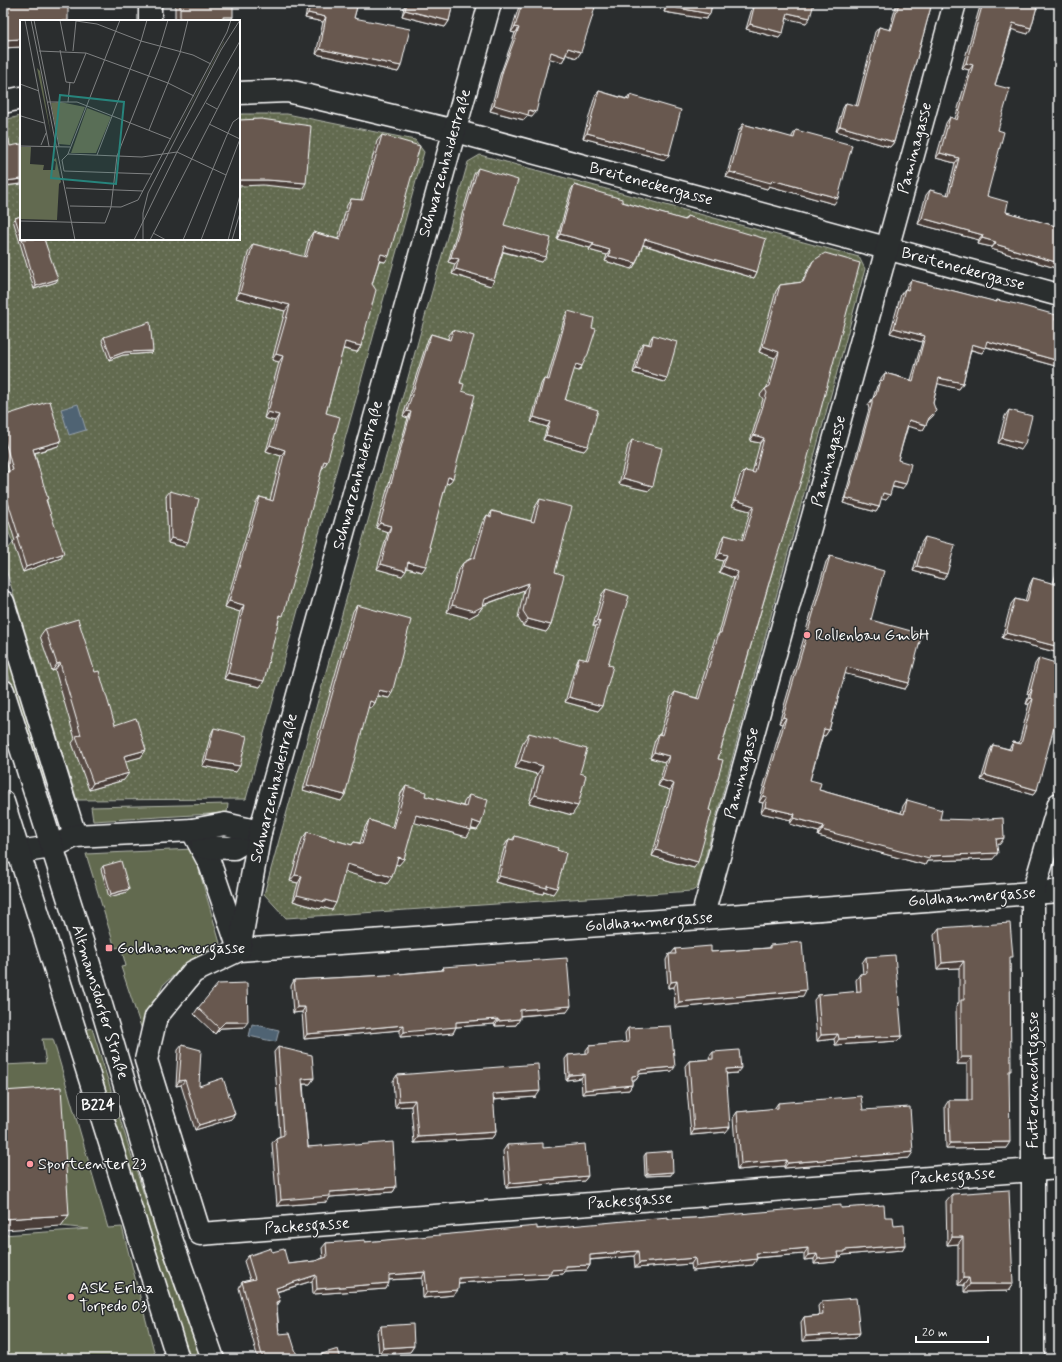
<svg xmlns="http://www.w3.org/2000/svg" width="1062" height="1362" viewBox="0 0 1062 1362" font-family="Mynerve,sans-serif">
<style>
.grass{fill:#626a50;stroke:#b0b4a8}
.garden{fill:url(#garden-dots);stroke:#b0b4a8}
.water{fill:#506373;stroke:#96a1ab}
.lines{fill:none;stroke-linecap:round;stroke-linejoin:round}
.minor-casing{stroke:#fff;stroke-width:25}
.major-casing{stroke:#fff;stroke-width:25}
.minor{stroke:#2a2d2e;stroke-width:22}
.major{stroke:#2a2d2e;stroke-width:22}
.wall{fill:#594c44;stroke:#fff}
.shaded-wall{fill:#483e37;stroke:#fff}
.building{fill:#67584f;stroke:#fff}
.poi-dot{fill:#ff9aa2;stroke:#2a2d2e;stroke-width:1.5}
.labels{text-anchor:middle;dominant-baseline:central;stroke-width:3;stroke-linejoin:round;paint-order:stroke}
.shield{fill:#2a2d2e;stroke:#bfc0c0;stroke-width:1}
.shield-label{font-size:15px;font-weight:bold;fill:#fff}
.street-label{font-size:16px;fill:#fff;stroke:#2a2d2e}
.poi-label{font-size:16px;fill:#fff;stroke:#2a2d2e;text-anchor:start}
.inset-road{fill:none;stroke:#7f8182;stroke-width:1}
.view{fill:#27847c;fill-opacity:0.15;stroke:#27847c;stroke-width:2}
.inset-edge{fill:none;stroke:#fff;stroke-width:2}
</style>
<defs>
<pattern id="garden-dots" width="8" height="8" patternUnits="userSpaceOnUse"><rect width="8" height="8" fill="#626a50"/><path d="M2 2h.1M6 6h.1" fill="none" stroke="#7a806a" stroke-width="1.8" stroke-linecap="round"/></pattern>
</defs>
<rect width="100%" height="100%" fill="#2a2d2e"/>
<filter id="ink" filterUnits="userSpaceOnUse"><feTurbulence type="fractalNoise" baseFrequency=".025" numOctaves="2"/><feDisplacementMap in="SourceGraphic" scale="8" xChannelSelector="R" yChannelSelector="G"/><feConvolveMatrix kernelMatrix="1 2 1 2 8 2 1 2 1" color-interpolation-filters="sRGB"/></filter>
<g filter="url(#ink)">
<g class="grass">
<path d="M 3,635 L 48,783 L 42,784 L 3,657 Z"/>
<path d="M 228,804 L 227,813 L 93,821 L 91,807 Z"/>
<path d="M 193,849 L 220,943 L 189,961 L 163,985 L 142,1030 L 121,967 L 126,966 L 121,947 L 115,948 L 86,854 Z"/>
<path d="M 92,1028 C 126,1139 160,1250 201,1359 L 188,1359 L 85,1030 Z"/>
<path d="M 42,1039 L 53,1039 L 108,1228 L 122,1227 L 156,1359 L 3,1359 L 3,1235 L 89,1229 L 61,1226 L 3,1101 L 3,1065 L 46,1063 Z"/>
</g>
<g class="garden">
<path d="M 239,114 L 287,114 L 415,140 L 424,152 L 246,799 L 77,800 L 3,560 L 3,555 L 13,543 L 3,518 L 3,468 L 6,461 L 3,451 L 3,120 L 21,116 L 21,239 L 239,239 Z"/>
<path d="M 480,155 L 859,257 L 865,269 L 697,888 L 692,891 L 286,918 L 264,894 L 468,162 Z"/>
</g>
<g class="water">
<path d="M 78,404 L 86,430 L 69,435 L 61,409 Z"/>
<path d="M 252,1024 L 279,1030 L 276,1042 L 249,1036 Z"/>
</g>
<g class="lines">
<g class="minor-casing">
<g id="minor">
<path d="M 150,3 L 150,21"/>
<path d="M 239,93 L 288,91 L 455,131 L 1059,295"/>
<path d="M 3,102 L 21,98"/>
<path d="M 3,602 L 75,836"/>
<path d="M 192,830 L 210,864 L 238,946"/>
<path d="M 202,847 L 234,848 L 260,832"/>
<path d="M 3,851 L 18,852 L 52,847 L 75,836 L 192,830 L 225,824 L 260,832"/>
<path d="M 1059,891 L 702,918 L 239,950 L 193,972 L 156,1017 L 146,1060 L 200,1234 L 1059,1168"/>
<path d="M 702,918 L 955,3"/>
<path d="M 239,950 L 260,832 L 490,3"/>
<path d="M 1033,1359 L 1033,893 L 1059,804"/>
</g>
</g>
<g class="major-casing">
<g id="major">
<path d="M 3,691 L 86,954 L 167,1227 L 213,1359"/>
<path d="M 3,802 L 178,1359"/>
</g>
</g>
<use href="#minor" class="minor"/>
<use href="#major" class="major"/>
</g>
<g class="wall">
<path d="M 3,3 L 68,3 L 21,21 L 21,47 L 3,48 L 3,61 Z"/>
<path d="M 175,3 L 233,3 L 231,21 L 175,21 Z"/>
<path d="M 308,3 L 358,3 L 354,18 L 401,66 L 398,72 L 316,54 L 323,22 L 305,18 Z"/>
<path d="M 405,3 L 453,3 L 449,21 L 445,27 L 402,16 Z"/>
<path d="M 520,3 L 596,3 L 577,58 L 566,54 L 565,57 L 562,62 L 550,58 L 532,117 L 527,116 L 524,120 L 490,111 L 500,75 L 515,33 L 511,32 Z"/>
<path d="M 666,3 L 712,3 L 710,14 L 706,19 L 664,12 Z"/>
<path d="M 746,3 L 814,3 L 806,23 L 787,18 L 779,38 L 746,29 L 753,5 Z"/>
<path d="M 897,3 L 932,3 L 894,142 L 890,147 L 836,131 L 843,108 L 846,103 L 856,106 L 875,32 L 879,27 L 889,30 Z"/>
<path d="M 981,3 L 1038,3 L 1031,28 L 1028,34 L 1012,29 L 995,85 L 998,130 L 987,196 L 1006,212 L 1059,227 L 1059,269 L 991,249 L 992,247 L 978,244 L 979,240 L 918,224 L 926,195 L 930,190 L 947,195 L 955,163 L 936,158 L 946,123 L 950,117 L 955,119 L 969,70 L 962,68 Z"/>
<path d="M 599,91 L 627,99 L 630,95 L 665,160 L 583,138 L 595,96 Z"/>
<path d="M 743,124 L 792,138 L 792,136 L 796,130 L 834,204 L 769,186 L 767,189 L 726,177 L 739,130 Z"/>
<path d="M 3,135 L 4,139 L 10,146 L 21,184 L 3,186 Z"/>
<path d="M 382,135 L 385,262 L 379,261 L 372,284 L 361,346 L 357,352 L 343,349 L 326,413 L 327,462 L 323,468 L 322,468 L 260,687 L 224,679 L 240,612 L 225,607 L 256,503 L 260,497 L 270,500 L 281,456 L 266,451 L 275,421 L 264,418 L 279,362 L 272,360 L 285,311 L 236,298 L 249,250 L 253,244 L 304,257 L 309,238 L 313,232 L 338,239 L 347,205 L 351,199 L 361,200 L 377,141 Z"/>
<path d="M 478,168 L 504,225 L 542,262 L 503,252 L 494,280 L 491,286 L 452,274 L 455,264 L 448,262 L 474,174 Z"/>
<path d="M 574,185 L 622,202 L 684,220 L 687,216 L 757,272 L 754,278 L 643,245 L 636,263 L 632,269 L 605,261 L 607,255 L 589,250 L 590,248 L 557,239 L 571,190 Z"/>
<path d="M 21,216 L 21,239 L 44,239 L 56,282 L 34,289 L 13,220 L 15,218 Z"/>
<path d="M 813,261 L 773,569 L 718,759 L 709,810 L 694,868 L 652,856 L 670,790 L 658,786 L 665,762 L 650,758 L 655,740 L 659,734 L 660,734 L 671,697 L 675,692 L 697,698 L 715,638 L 719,633 L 734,578 L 719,572 L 723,561 L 716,559 L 721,541 L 725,535 L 742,540 L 750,511 L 732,506 L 740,476 L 745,471 L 752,473 L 760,443 L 750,441 L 763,399 L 760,395 L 765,389 L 767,387 L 775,358 L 759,352 L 776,291 L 780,285 L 802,282 L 809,267 Z"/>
<path d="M 911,280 L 996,302 L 997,300 L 1059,321 L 1059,367 L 986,347 L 982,353 L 971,350 L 963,383 L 959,389 L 938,383 L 933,403 L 933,416 L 928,420 L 923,430 L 908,426 L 898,460 L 902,489 L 892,487 L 886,500 L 881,498 L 879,507 L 876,512 L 843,503 L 869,409 L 868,405 L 873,398 L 877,386 L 881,381 L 881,378 L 885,373 L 911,380 L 922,342 L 890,333 L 901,294 L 905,289 L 906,289 L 907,285 Z"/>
<path d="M 568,311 L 582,366 L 579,371 L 574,369 L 565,400 L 588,446 L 584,451 L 543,440 L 547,427 L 531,422 L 541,384 L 544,379 L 547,380 L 565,316 Z"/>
<path d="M 453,330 L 462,391 L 449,484 L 446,483 L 422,572 L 407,568 L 402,576 L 377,569 L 388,532 L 376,528 L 408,418 L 403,416 L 428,339 L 431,334 L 448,339 L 449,335 Z"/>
<path d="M 653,335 L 667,378 L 664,382 L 633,373 L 640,347 L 643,343 L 649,344 L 650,340 Z"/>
<path d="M 104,337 L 151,353 L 123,355 L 109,360 L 102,340 Z"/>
<path d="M 1059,370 L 1059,379 L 1057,378 Z"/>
<path d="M 1009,410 L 1021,450 L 998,443 L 1005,416 Z"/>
<path d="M 3,416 L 61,441 L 58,446 L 35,453 L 61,558 L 23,572 L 13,543 L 15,541 L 3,502 L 3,473 L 9,471 L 3,451 Z"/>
<path d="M 632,440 L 649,491 L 619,484 L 628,446 Z"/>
<path d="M 170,491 L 184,547 L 168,543 L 166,496 Z"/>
<path d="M 540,499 L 555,572 L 551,625 L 546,632 L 523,626 L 518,618 L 524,590 L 484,605 L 478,613 L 469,618 L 447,612 L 458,570 L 463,563 L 471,558 L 482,523 L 487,515 L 489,516 L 492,511 L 531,521 L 535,507 Z"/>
<path d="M 1059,508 L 1059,522 L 1056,522 Z"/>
<path d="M 925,537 L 947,574 L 943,579 L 913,571 L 921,543 Z"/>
<path d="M 830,556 L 871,620 L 909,683 L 905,689 L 845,673 L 829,730 L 825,736 L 823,735 L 810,780 L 819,790 L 901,813 L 903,806 L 907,800 L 940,819 L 1000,844 L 997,844 L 993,859 L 927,861 L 925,865 L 818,836 L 819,832 L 790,824 L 791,820 L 761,813 L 763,803 L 759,802 L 782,724 L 779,723 L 826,562 Z"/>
<path d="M 1059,563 L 1059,645 L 1055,652 L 1002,638 L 1011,604 L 1015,599 L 1025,601 L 1030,584 L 1033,578 L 1053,584 Z"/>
<path d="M 606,589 L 608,665 L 602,706 L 598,711 L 565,702 L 576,664 L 579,658 L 586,660 L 596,626 L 593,626 L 602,594 Z"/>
<path d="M 357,605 L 389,698 L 377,696 L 375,703 L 371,708 L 368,707 L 341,801 L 303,790 L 353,611 Z"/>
<path d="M 45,629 L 95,672 L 115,725 L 146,750 L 141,757 L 125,761 L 124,780 L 89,790 L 72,743 L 75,739 L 55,670 L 52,671 L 40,636 Z"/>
<path d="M 1039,658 L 1037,790 L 1033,795 L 981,780 L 990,750 L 993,745 L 1009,749 L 1010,747 L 1013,742 L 1019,743 L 1029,704 L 1026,704 L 1029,695 L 1027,694 L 1035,664 Z"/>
<path d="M 214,728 L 236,772 L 202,766 L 211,734 Z"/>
<path d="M 529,733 L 580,773 L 572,815 L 529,803 L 537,774 L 515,768 L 523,742 Z"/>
<path d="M 406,786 L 425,796 L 463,806 L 464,802 L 469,795 L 481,824 L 477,830 L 471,829 L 467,837 L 414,822 L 399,865 L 396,864 L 387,884 L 345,871 L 332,910 L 322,907 L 320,909 L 293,901 L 298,883 L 290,881 L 302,839 L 307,832 L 352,845 L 354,842 L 360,843 L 365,827 L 369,820 L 392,827 L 401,793 Z"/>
<path d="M 515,836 L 557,850 L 553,894 L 544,891 L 543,894 L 495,882 L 505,845 L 509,839 L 512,840 Z"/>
<path d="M 103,866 L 129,889 L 127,892 L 109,897 L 101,869 Z"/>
<path d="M 939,928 L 1010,961 L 1009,1074 L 1006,1148 L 946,1149 L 945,1106 L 949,1100 L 967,1100 L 967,1064 L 957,1064 L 956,1007 L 959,1002 L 959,968 L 937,969 L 934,935 Z"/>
<path d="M 770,945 L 803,996 L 675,1008 L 674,987 L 668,988 L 666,960 L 669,954 L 671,954 L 675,949 L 711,952 L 768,948 Z"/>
<path d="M 866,957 L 902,1036 L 898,1041 L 835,1045 L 834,1039 L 817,1041 L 814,1000 L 818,995 L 857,992 L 856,980 L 860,974 L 863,974 L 862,963 Z"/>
<path d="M 443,967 L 567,1012 L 520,1016 L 516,1025 L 495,1026 L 494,1024 L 456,1027 L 453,1033 L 400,1037 L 400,1030 L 304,1039 L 302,1012 L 293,1013 L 291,986 L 294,980 L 388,975 L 442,970 Z"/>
<path d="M 198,1008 L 244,1027 L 221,1028 L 215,1034 L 194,1014 Z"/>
<path d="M 628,1028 L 672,1071 L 639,1074 L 639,1075 L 636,1080 L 632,1080 L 632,1085 L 629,1090 L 582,1094 L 581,1078 L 566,1080 L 565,1059 L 568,1055 L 586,1054 L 586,1050 L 589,1046 L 626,1043 L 625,1033 Z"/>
<path d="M 182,1045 L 199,1086 L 235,1114 L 231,1119 L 195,1130 L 181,1085 L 176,1086 L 178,1050 Z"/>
<path d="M 278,1047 L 314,1078 L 310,1084 L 303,1084 L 308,1147 L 355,1145 L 396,1187 L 393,1192 L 330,1197 L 327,1202 L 277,1206 L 272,1143 L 276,1138 L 280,1136 L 274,1052 Z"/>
<path d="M 713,1052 L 737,1073 L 726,1074 L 726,1132 L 691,1135 L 685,1066 L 689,1061 L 710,1059 L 709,1057 Z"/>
<path d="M 397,1075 L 536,1097 L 493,1100 L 496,1132 L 492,1138 L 414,1143 L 411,1106 L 395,1107 L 393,1081 Z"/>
<path d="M 1059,1091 L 1059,1145 L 1058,1145 L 1058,1093 Z"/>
<path d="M 778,1103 L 863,1110 L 909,1158 L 784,1168 L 784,1166 L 737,1170 L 733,1118 L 737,1112 L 774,1109 Z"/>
<path d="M 507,1145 L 543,1148 L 588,1176 L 584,1181 L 506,1188 L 503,1151 Z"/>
<path d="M 646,1153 L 671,1175 L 645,1176 L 644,1156 Z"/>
<path d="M 952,1194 L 1013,1284 L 1008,1291 L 964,1292 L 964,1285 L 958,1285 L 958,1244 L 947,1245 L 946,1201 Z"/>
<path d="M 1059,1198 L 1059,1279 L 1058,1279 L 1058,1200 Z"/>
<path d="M 841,1208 L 885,1217 L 894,1226 L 905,1245 L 902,1250 L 843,1255 L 841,1257 L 838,1257 L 835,1262 L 814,1264 L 814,1259 L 804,1260 L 804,1254 L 756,1258 L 753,1265 L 692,1271 L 691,1264 L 635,1268 L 634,1256 L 590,1260 L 590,1265 L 587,1270 L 564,1271 L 563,1274 L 549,1275 L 547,1278 L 458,1283 L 454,1295 L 423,1298 L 422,1278 L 389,1280 L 386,1289 L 313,1294 L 312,1281 L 277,1292 L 280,1301 L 277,1306 L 279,1334 L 298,1359 L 258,1359 L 239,1288 L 242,1282 L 250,1280 L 244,1261 L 248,1256 L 272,1252 L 288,1264 L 315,1261 L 323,1258 L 322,1248 L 326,1243 L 365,1242 L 668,1219 L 694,1218 Z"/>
<path d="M 822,1301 L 860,1333 L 856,1338 L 802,1341 L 801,1322 L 804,1317 L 819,1315 L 818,1306 Z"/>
<path d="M 381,1326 L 414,1346 L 410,1352 L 379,1354 L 377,1332 Z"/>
<path d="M 322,1354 L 341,1359 L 318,1359 Z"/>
</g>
<g class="shaded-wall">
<path d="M 746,3 L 754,3 L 753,5 Z"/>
<path d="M 668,6 L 710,14 L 706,19 L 664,12 Z"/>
<path d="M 405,10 L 449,21 L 445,27 L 402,16 Z"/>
<path d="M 308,13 L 326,17 L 323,22 L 305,18 Z"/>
<path d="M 788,13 L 810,18 L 806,23 L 785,18 Z"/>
<path d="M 223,17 L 233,17 L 231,21 L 180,21 Z"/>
<path d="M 1013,23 L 1031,28 L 1028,34 L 1010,29 Z"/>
<path d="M 750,24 L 783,33 L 779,38 L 746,29 Z"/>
<path d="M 515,27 L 519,28 L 515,33 L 511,32 Z"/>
<path d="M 21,39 L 21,47 L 3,48 L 3,40 Z"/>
<path d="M 568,48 L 581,52 L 577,58 L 564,54 Z"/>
<path d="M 320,49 L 401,66 L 398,72 L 316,54 Z"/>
<path d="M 551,52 L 565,57 L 562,62 L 547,58 Z"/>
<path d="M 966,63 L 973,65 L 969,70 L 962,68 Z"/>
<path d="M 494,105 L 529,110 L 536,112 L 532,117 L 527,116 L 524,120 L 490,111 Z"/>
<path d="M 840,126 L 894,142 L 890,147 L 836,131 Z"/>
<path d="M 587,133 L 669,155 L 665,160 L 583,138 Z"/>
<path d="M 940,153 L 959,158 L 955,163 L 936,158 Z"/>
<path d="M 730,172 L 772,180 L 838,198 L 834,204 L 769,186 L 767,189 L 726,177 Z"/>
<path d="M 21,179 L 21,184 L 3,186 L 6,181 Z"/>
<path d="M 239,180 L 267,180 L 306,183 L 302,189 L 263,185 L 239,186 Z"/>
<path d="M 922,218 L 983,235 L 979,240 L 918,224 Z"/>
<path d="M 560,234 L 594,243 L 590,248 L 557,239 Z"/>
<path d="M 982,238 L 996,242 L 992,247 L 978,244 Z"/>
<path d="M 645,239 L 757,272 L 754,278 L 641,244 Z"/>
<path d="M 995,244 L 1059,263 L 1059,269 L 991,249 Z"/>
<path d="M 593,245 L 610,250 L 607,255 L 589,250 Z"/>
<path d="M 504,246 L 546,257 L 542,262 L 501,251 Z"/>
<path d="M 381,254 L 389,256 L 385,262 L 377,260 Z"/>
<path d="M 609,256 L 636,263 L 632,269 L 605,261 Z"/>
<path d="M 451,257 L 459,259 L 455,264 L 448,262 Z"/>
<path d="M 456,269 L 494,280 L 491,286 L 452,274 Z"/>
<path d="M 58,279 L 56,282 L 34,289 L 36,286 Z"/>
<path d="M 240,292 L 290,305 L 285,311 L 236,298 Z"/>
<path d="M 894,328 L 925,336 L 922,342 L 890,333 Z"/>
<path d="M 987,341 L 1059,361 L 1059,367 L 984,346 Z"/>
<path d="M 345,342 L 361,346 L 357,352 L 341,348 Z"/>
<path d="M 972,344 L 985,348 L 982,353 L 969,349 Z"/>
<path d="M 763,346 L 779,352 L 775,358 L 759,352 Z"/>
<path d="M 153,351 L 151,353 L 123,355 L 109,360 L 111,357 L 125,352 Z"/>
<path d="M 276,354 L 283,356 L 279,362 L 272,360 Z"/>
<path d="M 576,364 L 582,366 L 579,371 L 572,369 Z"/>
<path d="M 636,369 L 667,378 L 664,382 L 633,373 Z"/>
<path d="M 939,378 L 963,383 L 959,389 L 935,383 Z"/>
<path d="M 407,411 L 411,412 L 408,418 L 403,416 Z"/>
<path d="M 936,411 L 933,416 L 925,423 L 929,418 Z"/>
<path d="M 268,412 L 279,415 L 275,421 L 264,418 Z"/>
<path d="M 534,417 L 550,422 L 547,427 L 531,422 Z"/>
<path d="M 909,420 L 926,425 L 923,430 L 906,426 Z"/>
<path d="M 546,435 L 588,446 L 584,451 L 543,440 Z"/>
<path d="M 754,435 L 764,438 L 760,443 L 750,441 Z"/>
<path d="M 1002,438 L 1025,444 L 1021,450 L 998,443 Z"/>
<path d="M 61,441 L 58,446 L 30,454 L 33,449 Z"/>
<path d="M 270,445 L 285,450 L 281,456 L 266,451 Z"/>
<path d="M 324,461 L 327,462 L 323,468 L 320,467 Z"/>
<path d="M 448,477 L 453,478 L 449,484 L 444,482 Z"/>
<path d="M 623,478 L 653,486 L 649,491 L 619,484 Z"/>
<path d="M 894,481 L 906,484 L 902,489 L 890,486 Z"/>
<path d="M 883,493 L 890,495 L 886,500 L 879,498 Z"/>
<path d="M 846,498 L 879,507 L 876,512 L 843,503 Z"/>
<path d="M 736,500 L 754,506 L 750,511 L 732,506 Z"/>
<path d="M 1059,517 L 1059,522 L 1056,522 Z"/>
<path d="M 380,523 L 391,526 L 388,532 L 376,528 Z"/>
<path d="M 171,538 L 188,542 L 184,547 L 168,543 Z"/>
<path d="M 64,553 L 61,558 L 23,572 L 26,567 Z"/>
<path d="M 720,553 L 727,555 L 723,561 L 716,559 Z"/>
<path d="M 408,562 L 426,566 L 422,572 L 404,567 Z"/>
<path d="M 381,564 L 406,571 L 402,576 L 377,569 Z"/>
<path d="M 723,566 L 738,572 L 734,578 L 719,572 Z"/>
<path d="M 917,566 L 947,574 L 943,579 L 913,571 Z"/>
<path d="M 529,583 L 524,590 L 480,606 L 485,599 Z"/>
<path d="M 229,601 L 244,605 L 240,612 L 225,607 Z"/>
<path d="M 452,605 L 483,606 L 478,613 L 469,618 L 447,612 Z"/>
<path d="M 528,619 L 551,625 L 546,632 L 523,626 Z"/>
<path d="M 597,620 L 600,621 L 596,626 L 593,626 Z"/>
<path d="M 1006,633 L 1059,647 L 1055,652 L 1002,638 Z"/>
<path d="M 60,663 L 55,670 L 52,671 L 57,664 Z"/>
<path d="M 847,667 L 909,683 L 905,689 L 843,673 Z"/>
<path d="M 228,673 L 264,681 L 260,687 L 224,679 Z"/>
<path d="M 1031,689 L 1032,690 L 1029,695 L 1027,694 Z"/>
<path d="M 379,690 L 392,693 L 389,698 L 375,695 Z"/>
<path d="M 569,697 L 602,706 L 598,711 L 565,702 Z"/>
<path d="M 1030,698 L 1033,699 L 1029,704 L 1026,704 Z"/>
<path d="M 370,701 L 375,703 L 371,708 L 366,707 Z"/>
<path d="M 783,717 L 786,718 L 782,724 L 779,723 Z"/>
<path d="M 824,729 L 829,730 L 825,736 L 820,735 Z"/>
<path d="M 146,750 L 141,757 L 119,763 L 124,756 Z"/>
<path d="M 654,752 L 669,756 L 665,762 L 650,758 Z"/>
<path d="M 206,760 L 240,766 L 236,772 L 202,766 Z"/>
<path d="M 521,760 L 543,766 L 537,774 L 515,768 Z"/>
<path d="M 129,773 L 124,780 L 89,790 L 93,783 Z"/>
<path d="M 985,775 L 1037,790 L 1033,795 L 981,780 Z"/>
<path d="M 662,780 L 674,784 L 670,790 L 658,786 Z"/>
<path d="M 307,785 L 345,795 L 341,801 L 303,790 Z"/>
<path d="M 535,795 L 578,806 L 572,815 L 529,803 Z"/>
<path d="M 763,796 L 767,797 L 763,803 L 759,802 Z"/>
<path d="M 765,807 L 795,814 L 791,820 L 761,813 Z"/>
<path d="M 416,815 L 471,830 L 467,837 L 412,822 Z"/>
<path d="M 794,818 L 824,826 L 819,832 L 790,824 Z"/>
<path d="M 473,821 L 481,824 L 477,830 L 469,828 Z"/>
<path d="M 822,830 L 930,856 L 998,853 L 993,859 L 927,861 L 925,865 L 818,836 Z"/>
<path d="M 1004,838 L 1000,844 L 992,845 L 996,839 Z"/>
<path d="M 656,850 L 698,862 L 694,868 L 652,856 Z"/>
<path d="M 398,857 L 404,859 L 399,865 L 393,864 Z"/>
<path d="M 347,864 L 392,877 L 387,884 L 342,871 Z"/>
<path d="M 295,875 L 302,876 L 298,883 L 290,881 Z"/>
<path d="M 499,876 L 547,885 L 557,888 L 553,894 L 544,891 L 543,894 L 495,882 Z"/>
<path d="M 129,889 L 127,892 L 109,897 L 111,894 Z"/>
<path d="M 297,895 L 325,900 L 336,903 L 332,910 L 322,907 L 320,909 L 293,901 Z"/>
<path d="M 964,961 L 959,968 L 937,969 L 942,963 Z"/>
<path d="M 677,981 L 674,987 L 668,988 L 671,982 Z"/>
<path d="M 806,990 L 803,996 L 675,1008 L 679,1002 Z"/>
<path d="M 571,1006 L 567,1012 L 516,1016 L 520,1010 Z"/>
<path d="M 297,1007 L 305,1007 L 302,1012 L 293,1013 Z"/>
<path d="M 498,1019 L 494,1024 L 456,1027 L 453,1033 L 400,1037 L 404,1032 L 456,1022 Z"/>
<path d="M 520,1019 L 516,1025 L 495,1026 L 498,1021 Z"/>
<path d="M 225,1022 L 248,1022 L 244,1027 L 221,1028 L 215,1034 L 219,1028 Z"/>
<path d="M 404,1025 L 400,1030 L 304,1039 L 307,1034 Z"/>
<path d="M 838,1034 L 834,1039 L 817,1041 L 821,1035 Z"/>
<path d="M 902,1036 L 898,1041 L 835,1045 L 839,1039 Z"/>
<path d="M 961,1057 L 972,1057 L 967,1064 L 957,1064 Z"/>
<path d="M 675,1067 L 672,1071 L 636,1074 L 639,1070 Z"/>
<path d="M 741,1068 L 737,1073 L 722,1074 L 726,1069 Z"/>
<path d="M 584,1074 L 581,1078 L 566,1080 L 569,1075 Z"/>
<path d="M 639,1075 L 636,1080 L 629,1080 L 632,1076 Z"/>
<path d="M 314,1078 L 310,1084 L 299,1084 L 302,1079 Z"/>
<path d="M 185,1080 L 181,1085 L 176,1086 L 179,1081 Z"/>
<path d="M 632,1085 L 629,1090 L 582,1094 L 585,1090 Z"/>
<path d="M 540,1091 L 536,1097 L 489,1100 L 493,1094 Z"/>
<path d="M 415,1100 L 411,1106 L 395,1107 L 399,1101 Z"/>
<path d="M 235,1114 L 231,1119 L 195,1130 L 199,1125 Z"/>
<path d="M 730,1127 L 726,1132 L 691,1135 L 694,1130 Z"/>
<path d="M 496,1132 L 492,1138 L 414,1143 L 418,1137 Z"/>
<path d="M 1010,1142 L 1006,1148 L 946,1149 L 950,1143 Z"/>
<path d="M 913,1152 L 909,1158 L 784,1168 L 788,1163 Z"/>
<path d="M 787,1160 L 784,1166 L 737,1170 L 741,1164 Z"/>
<path d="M 673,1172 L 671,1175 L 645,1176 L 647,1174 Z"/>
<path d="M 588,1176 L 584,1181 L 506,1188 L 510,1183 Z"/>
<path d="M 396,1187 L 393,1192 L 330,1197 L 327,1202 L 277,1206 L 281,1200 L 330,1192 Z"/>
<path d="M 69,1215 L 61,1226 L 3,1230 L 3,1219 Z"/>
<path d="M 952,1237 L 963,1237 L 958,1244 L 947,1245 Z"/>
<path d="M 905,1245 L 902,1250 L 843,1255 L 841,1257 L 838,1257 L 835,1262 L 814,1264 L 818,1259 L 838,1252 L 845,1250 Z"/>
<path d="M 808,1248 L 804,1254 L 752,1258 L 756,1253 Z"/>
<path d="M 638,1251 L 634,1256 L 586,1260 L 590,1255 Z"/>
<path d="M 817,1254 L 814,1259 L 804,1260 L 808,1255 Z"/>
<path d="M 695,1258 L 691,1264 L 635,1268 L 639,1263 Z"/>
<path d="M 757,1259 L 753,1265 L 692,1271 L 696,1266 Z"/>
<path d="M 590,1265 L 587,1270 L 564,1271 L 563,1274 L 549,1275 L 547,1278 L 455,1283 L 459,1278 L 551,1270 L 566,1266 Z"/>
<path d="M 425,1272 L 422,1278 L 385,1280 L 389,1275 Z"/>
<path d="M 316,1275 L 312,1281 L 272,1293 L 276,1288 Z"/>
<path d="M 963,1278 L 969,1278 L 964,1285 L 958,1285 Z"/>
<path d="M 389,1283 L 386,1289 L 313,1294 L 317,1289 Z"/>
<path d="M 970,1284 L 1013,1284 L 1008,1291 L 964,1292 Z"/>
<path d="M 458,1290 L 454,1295 L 423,1298 L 427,1292 Z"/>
<path d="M 280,1301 L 276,1307 L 276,1302 Z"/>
<path d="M 860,1333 L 856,1338 L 802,1341 L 806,1336 Z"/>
<path d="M 414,1346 L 410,1352 L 379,1354 L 383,1348 Z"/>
</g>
<g class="building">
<path d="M 7,3 L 68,3 L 68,21 L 21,21 L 21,39 L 3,40 L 3,14 L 9,13 Z"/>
<path d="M 180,3 L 233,3 L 233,17 L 223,17 L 223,20 L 180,21 Z"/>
<path d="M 311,3 L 358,3 L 354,18 L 410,29 L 401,66 L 320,49 L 326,17 L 308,13 Z"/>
<path d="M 407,3 L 453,3 L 449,21 L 405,10 Z"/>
<path d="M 522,3 L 596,3 L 592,18 L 581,52 L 568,48 L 565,57 L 551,52 L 536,112 L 529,110 L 528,115 L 494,105 L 503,70 L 519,28 L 515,27 Z"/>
<path d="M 669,3 L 712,3 L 710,14 L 668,6 Z"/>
<path d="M 755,3 L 814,3 L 810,18 L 788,13 L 783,33 L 750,24 Z"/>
<path d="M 899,3 L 932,3 L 894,142 L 840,126 L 846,103 L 858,106 L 879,27 L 891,30 Z"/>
<path d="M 983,3 L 1038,3 L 1031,28 L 1013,23 L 995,85 L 1010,89 L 998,130 L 1004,132 L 987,196 L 1008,202 L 1006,212 L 1059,227 L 1059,263 L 995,244 L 996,242 L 982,238 L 983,235 L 922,218 L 930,190 L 949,195 L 959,158 L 940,153 L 950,117 L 957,120 L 973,65 L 966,63 Z"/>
<path d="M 3,48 L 5,58 L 3,58 Z"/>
<path d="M 599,91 L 629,100 L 630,95 L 681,110 L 669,155 L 587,133 Z"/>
<path d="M 261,119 L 311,126 L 306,183 L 267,180 L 239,180 L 239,120 Z"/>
<path d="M 743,124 L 794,138 L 796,130 L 852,145 L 838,198 L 772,180 L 771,183 L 730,172 Z"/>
<path d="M 3,135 L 4,139 L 9,139 L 10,146 L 21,144 L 21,179 L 6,181 L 5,167 L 3,167 Z"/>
<path d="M 382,135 L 420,146 L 389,256 L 381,254 L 372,284 L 376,290 L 361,346 L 345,342 L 326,413 L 340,417 L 327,462 L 324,461 L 292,584 L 283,616 L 280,615 L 264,681 L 228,673 L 244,605 L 229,601 L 260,497 L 273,501 L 285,450 L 270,445 L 279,415 L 268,412 L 283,356 L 276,354 L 290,305 L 240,292 L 253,244 L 306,257 L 313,232 L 340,240 L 351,199 L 363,200 Z"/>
<path d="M 478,168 L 518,180 L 504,225 L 551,238 L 546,257 L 504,246 L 494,280 L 456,269 L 459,259 L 451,257 Z"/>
<path d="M 574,185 L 622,199 L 622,202 L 685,220 L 687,216 L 766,239 L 757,272 L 645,239 L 636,263 L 609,256 L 610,250 L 593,245 L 594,243 L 560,234 Z"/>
<path d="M 21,216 L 21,236 L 15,218 Z"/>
<path d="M 22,239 L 44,239 L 47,248 L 58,279 L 36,286 Z"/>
<path d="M 825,253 L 860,263 L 805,468 L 773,569 L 718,759 L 723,760 L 709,810 L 712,811 L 698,862 L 656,850 L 674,784 L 662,780 L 669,756 L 654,752 L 659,734 L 662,735 L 675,692 L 699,699 L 719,633 L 721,633 L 738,572 L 723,566 L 727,555 L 720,553 L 725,535 L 744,540 L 754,506 L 736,500 L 745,471 L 755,473 L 764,438 L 754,435 L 767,393 L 765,389 L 770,386 L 779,352 L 763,346 L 780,285 L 803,282 L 813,261 Z"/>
<path d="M 911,280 L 997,302 L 997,300 L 1016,304 L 1056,315 L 1055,320 L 1059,321 L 1059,361 L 987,341 L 985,348 L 972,344 L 963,383 L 939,378 L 933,403 L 936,411 L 929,418 L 926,425 L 909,420 L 898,460 L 911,464 L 906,484 L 894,481 L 890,495 L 883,493 L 879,507 L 846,498 L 872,404 L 872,399 L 876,395 L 880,380 L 883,381 L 885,373 L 913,381 L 925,336 L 894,328 L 905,289 L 908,290 Z"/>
<path d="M 568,311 L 594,318 L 592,328 L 596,329 L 588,354 L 582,366 L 576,364 L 565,400 L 598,410 L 588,446 L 546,435 L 550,422 L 534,417 L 544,379 L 549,380 Z"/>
<path d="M 150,322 L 153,351 L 125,352 L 111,357 L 104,337 Z"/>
<path d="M 453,330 L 474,336 L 460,383 L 464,384 L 462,391 L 475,395 L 453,478 L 448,477 L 429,547 L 431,548 L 426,566 L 408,562 L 406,571 L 381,564 L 391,526 L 380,523 L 411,412 L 407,411 L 431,334 L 450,340 Z"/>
<path d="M 653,335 L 677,342 L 667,378 L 636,369 L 643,343 L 651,345 Z"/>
<path d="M 50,401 L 61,441 L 33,449 L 48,499 L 46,500 L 64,553 L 26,567 L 17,538 L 19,537 L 3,486 L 3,473 L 13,470 L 3,434 L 3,416 Z"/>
<path d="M 1009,410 L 1032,416 L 1025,444 L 1002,438 Z"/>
<path d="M 632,440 L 662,448 L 653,486 L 623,478 Z"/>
<path d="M 170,491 L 199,499 L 188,542 L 171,538 Z"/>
<path d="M 540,499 L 572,507 L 555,572 L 564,575 L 551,625 L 528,619 L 523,611 L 529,583 L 485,599 L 483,606 L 474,611 L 452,605 L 463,563 L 475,557 L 487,515 L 491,517 L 492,511 L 534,522 Z"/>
<path d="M 925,537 L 955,545 L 947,574 L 917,566 Z"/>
<path d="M 830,556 L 884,571 L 871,620 L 922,634 L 909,683 L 847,667 L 829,730 L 824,729 L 810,780 L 821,783 L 819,790 L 904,814 L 907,800 L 942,810 L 940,819 L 974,820 L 1003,818 L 1004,838 L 996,839 L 998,853 L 930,856 L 929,859 L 822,830 L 824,826 L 794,818 L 795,814 L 765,807 L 767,797 L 763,796 L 786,718 L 783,717 Z"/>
<path d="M 1059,570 L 1059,647 L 1006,633 L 1015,599 L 1027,602 L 1033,578 L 1055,584 Z"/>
<path d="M 606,589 L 629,596 L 608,665 L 613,666 L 602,706 L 569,697 L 579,658 L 588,660 L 600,621 L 597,620 Z"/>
<path d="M 357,605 L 411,620 L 392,693 L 379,690 L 375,703 L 370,701 L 345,795 L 307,785 Z"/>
<path d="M 78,619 L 95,672 L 99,671 L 115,725 L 136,718 L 146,750 L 124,756 L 129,773 L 93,783 L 76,736 L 81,735 L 60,663 L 57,664 L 45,629 Z"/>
<path d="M 1039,658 L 1059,664 L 1059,709 L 1037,790 L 985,775 L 993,745 L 1011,750 L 1013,742 L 1021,744 L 1033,699 L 1030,698 L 1032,690 L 1031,689 Z"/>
<path d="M 214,728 L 247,736 L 240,766 L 206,760 Z"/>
<path d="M 529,733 L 587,749 L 580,773 L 586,775 L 578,806 L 535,795 L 543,766 L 521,760 Z"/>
<path d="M 406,786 L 426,792 L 425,796 L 466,807 L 469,795 L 488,800 L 481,824 L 473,821 L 471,830 L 416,815 L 404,859 L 398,857 L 392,877 L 347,864 L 336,903 L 325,900 L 325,902 L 297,895 L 302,876 L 295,875 L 307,832 L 352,845 L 354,842 L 362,844 L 369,820 L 394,828 Z"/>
<path d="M 515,836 L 558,848 L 557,850 L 566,853 L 557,888 L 547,885 L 547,888 L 499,876 L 509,839 L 514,840 Z"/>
<path d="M 121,861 L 129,889 L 111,894 L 103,866 Z"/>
<path d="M 1010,923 L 1013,957 L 1010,957 L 1011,1071 L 1009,1071 L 1010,1142 L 950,1143 L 949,1100 L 972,1100 L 972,1057 L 961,1057 L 961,1000 L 964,1000 L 964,961 L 942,963 L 939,928 Z"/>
<path d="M 802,942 L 806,990 L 679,1002 L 677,981 L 671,982 L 669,954 L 676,954 L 675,949 L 711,946 L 711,952 L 770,948 L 770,945 Z"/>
<path d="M 895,955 L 902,1036 L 839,1039 L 838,1034 L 821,1035 L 818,995 L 861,991 L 860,974 L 867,973 L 866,957 Z"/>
<path d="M 567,958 L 571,1006 L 520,1010 L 520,1019 L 498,1021 L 498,1019 L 456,1022 L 456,1027 L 404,1032 L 404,1025 L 307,1034 L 305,1007 L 297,1007 L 294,980 L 388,975 L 444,970 L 443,967 Z"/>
<path d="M 247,983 L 248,1022 L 225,1022 L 219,1028 L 198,1008 L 218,984 Z"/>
<path d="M 671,1026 L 675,1067 L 639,1070 L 639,1075 L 632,1076 L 632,1085 L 585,1090 L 584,1074 L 569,1075 L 568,1055 L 589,1053 L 589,1046 L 629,1042 L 628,1028 Z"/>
<path d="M 182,1045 L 201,1050 L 199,1086 L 223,1078 L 235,1114 L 199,1125 L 185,1080 L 179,1081 Z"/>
<path d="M 278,1047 L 312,1055 L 314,1078 L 302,1079 L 308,1147 L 355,1143 L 355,1145 L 393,1142 L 396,1187 L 330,1192 L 330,1196 L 281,1200 L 276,1138 L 284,1135 Z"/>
<path d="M 739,1050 L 741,1068 L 726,1069 L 730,1127 L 694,1130 L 689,1061 L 713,1059 L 713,1052 Z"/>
<path d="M 538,1064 L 540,1091 L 493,1094 L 496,1132 L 418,1137 L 415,1100 L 399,1101 L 397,1075 Z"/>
<path d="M 61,1087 L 69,1215 L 3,1219 L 3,1091 Z"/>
<path d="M 861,1096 L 863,1110 L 910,1107 L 913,1152 L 788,1163 L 787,1160 L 741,1164 L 737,1112 L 778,1108 L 778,1103 Z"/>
<path d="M 543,1143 L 543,1148 L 585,1144 L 588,1176 L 510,1183 L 507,1145 Z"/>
<path d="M 672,1151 L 673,1172 L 647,1174 L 646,1153 Z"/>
<path d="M 1009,1190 L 1013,1284 L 970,1284 L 969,1278 L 963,1278 L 963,1237 L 952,1237 L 952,1194 Z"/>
<path d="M 841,1205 L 841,1208 L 884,1205 L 885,1217 L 893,1217 L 894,1226 L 904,1225 L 905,1245 L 845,1250 L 845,1252 L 838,1252 L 839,1257 L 818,1259 L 817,1254 L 808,1255 L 808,1248 L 756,1253 L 757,1259 L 696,1266 L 695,1258 L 639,1263 L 638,1251 L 612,1253 L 590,1255 L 590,1265 L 566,1266 L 566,1269 L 551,1270 L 551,1273 L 459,1278 L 458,1290 L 427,1292 L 425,1272 L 389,1275 L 389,1283 L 317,1289 L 316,1275 L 276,1288 L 280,1301 L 276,1302 L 279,1334 L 290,1333 L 298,1359 L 263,1359 L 242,1282 L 255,1279 L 248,1256 L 271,1248 L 272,1252 L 284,1249 L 288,1264 L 315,1261 L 327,1257 L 326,1243 L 365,1240 L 365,1242 L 537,1226 L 537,1229 L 668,1217 L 668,1219 L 694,1218 Z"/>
<path d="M 856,1298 L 860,1333 L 806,1336 L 804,1317 L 823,1315 L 822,1301 Z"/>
<path d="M 413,1324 L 414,1346 L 383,1348 L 381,1326 Z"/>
<path d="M 338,1349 L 341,1359 L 322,1359 L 322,1354 Z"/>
</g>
</g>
<g class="poi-dot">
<circle cx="807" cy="635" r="4"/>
<rect x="105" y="944" width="8" height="8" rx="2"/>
<circle cx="30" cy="1164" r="4"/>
<circle cx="71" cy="1297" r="4"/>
</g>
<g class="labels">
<rect class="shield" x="77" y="1093" width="42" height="26" rx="3"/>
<g class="shield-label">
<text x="98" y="1106">B224</text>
</g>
<g class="street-label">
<text transform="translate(915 148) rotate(-75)">Paminagasse</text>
<text transform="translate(445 163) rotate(-74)">Schwarzenhaidestraße</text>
<text transform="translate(651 184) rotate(15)">Breiteneckergasse</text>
<text transform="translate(963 269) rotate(15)">Breiteneckergasse</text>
<text transform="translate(829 461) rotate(-75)">Paminagasse</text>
<text transform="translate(358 475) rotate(-75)">Schwarzenhaidestraße</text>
<text transform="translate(742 773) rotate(-75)">Paminagasse</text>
<text transform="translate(274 788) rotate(-76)">Schwarzenhaidestraße</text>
<text transform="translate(972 897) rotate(-4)">Goldhammergasse</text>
<text transform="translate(649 922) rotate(-4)">Goldhammergasse</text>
<text transform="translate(100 1002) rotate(73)">Altmannsdorfer Straße</text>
<text transform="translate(1033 1080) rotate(-90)">Futterknechtgasse</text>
<text transform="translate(953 1176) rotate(-4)">Packesgasse</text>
<text transform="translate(630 1201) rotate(-4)">Packesgasse</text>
<text transform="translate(307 1226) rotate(-4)">Packesgasse</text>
</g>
<g class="poi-label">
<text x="815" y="635">Rollenbau GmbH</text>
<text x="117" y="948">Goldhammergasse</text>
<text x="38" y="1164">Sportcenter 23</text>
<text x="79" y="1288">ASK Erlaa<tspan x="79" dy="18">Torpedo 03</tspan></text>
</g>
</g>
<g transform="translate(20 20)">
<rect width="220" height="220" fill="#2a2d2e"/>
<path d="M 204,21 L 204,22 L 145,133 L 147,129 ZM 17,48 L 20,51 L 31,115 ZM 0,127 L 11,127 L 10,144 L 24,145 L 23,150 L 35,150 L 36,142 L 33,140 L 36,138 L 41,162 L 39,164 L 37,200 L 0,199 Z" fill="#626a50"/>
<path d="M 40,82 L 65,87 L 50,125 L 39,124 L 31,83 ZM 67,88 L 91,97 L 76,133 L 51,133 Z" fill="#626a50"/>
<path class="inset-road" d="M 5,0 L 29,126M 11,0 L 55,220M 14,0 L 39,126M 40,0 L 46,31M 56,1 L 77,4 L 121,21 L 173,35 L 191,44M 40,30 L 46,62 L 54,63 L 66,33M 19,31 L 66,33 L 148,63 L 174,76M 53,31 L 56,1M 0,64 L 19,71M 28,82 L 57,82 L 151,119M 48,82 L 50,62M 186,83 L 197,89M 1,96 L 24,103M 129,110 L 160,33 L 168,0M 21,125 L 26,113M 0,126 L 50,127M 48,134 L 100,0M 77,135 L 121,21 L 127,0M 132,154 L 44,151 L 42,140 L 48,134 L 122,137 L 157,132 L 206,155M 46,168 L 123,171M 50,186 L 101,187 L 118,180 L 207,12 L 211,0M 0,201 L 85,203 L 91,187 L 97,136 L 140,27 L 148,0M 133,213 L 146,220M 114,220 L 157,132 L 220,21M 123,220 L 123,193 L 128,173 L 201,30 L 220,0M 130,220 L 220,45M 163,220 L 207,115 L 213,102 L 220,97M 181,220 L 220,119 L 189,104M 208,220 L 220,175M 212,220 L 220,193"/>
<path class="view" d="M 40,75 L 104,82 L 96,164 L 31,158 Z"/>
<rect width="220" height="220" class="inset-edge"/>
</g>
<rect width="1062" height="1362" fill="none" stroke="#2a2d2e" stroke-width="16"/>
<rect x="8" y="8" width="1046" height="1346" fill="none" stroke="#fff" stroke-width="1.5" filter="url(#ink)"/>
<path d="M916 1336v6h72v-6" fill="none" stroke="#ffffff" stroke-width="2"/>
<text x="922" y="1336" font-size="12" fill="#ffffff" stroke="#2a2d2e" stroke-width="3" paint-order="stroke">20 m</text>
</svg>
